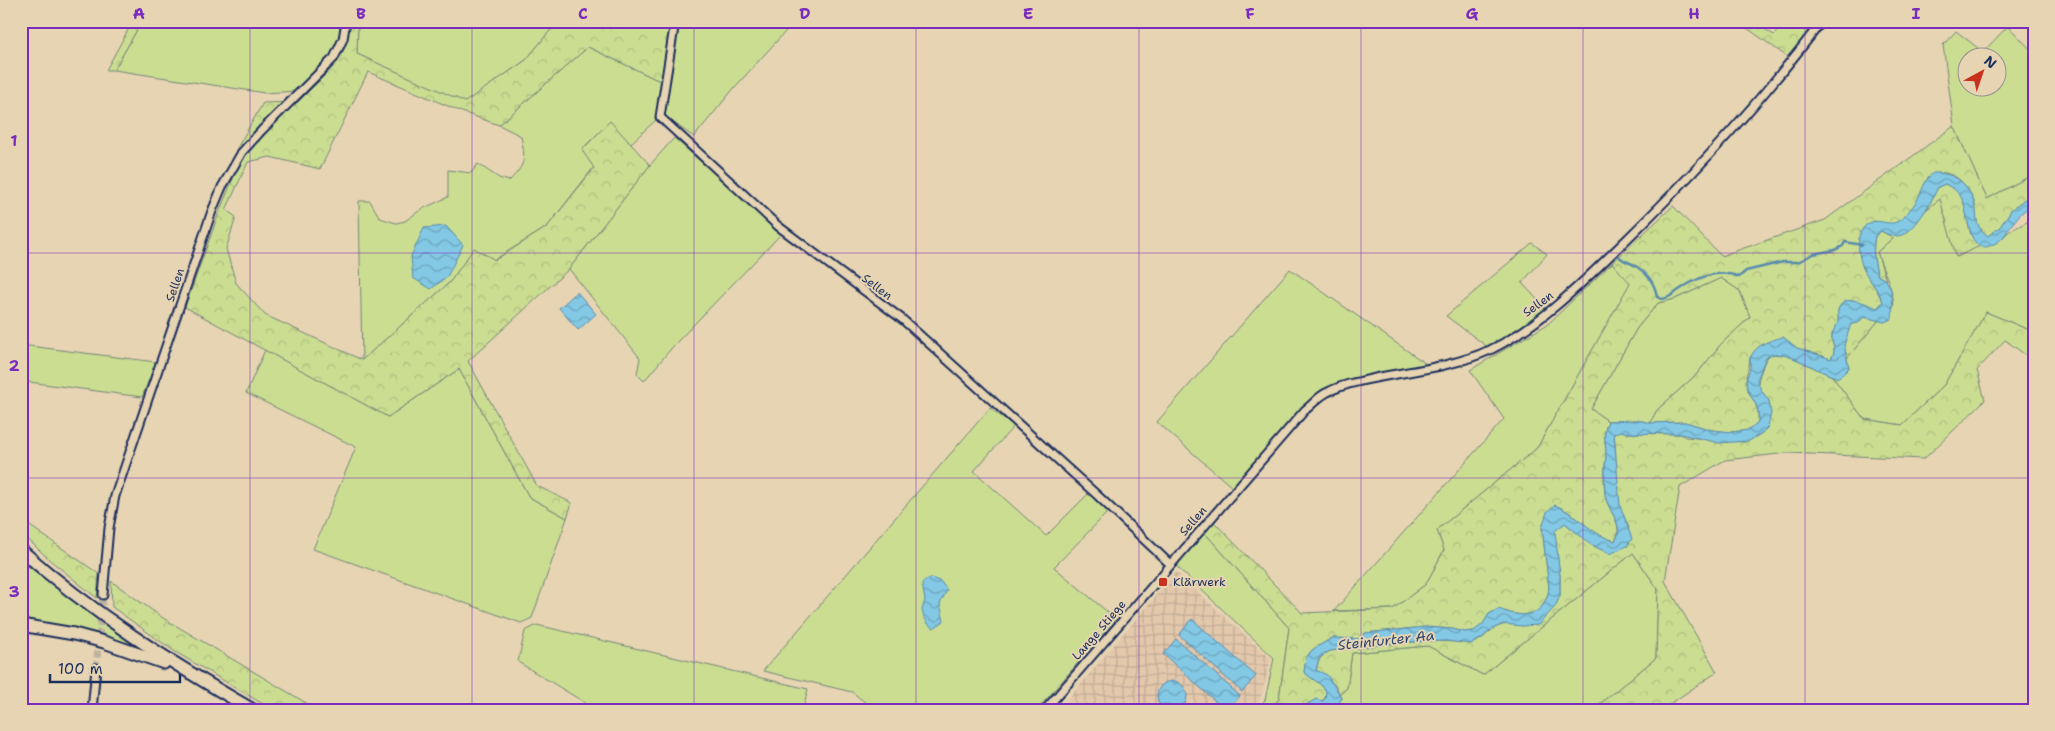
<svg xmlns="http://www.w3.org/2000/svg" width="2055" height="731" viewBox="0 0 2055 731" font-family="'Shantell Sans',sans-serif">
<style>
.industrial{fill:url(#industrial-grid)}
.green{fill:#cbdd91;stroke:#738678;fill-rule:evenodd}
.forest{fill:url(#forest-crowns);stroke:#738678}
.water{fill:url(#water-waves);stroke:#598bae}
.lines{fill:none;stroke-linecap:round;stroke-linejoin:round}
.stream{stroke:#598bae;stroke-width:2.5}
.minor-tunnel{stroke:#beb3a1;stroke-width:7;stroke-dasharray:7 3.5;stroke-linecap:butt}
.minor-casing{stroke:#1b2f5e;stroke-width:11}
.trunk-casing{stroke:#1b2f5e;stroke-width:15}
.minor{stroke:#e7d4b2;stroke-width:7}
.trunk{stroke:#e7d4b2;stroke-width:11}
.grid{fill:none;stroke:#7b2cbf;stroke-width:1;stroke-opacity:0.55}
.poi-dot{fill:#c8321e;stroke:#e7d4b2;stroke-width:2}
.labels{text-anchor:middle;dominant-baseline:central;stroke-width:4;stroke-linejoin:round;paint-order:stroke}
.street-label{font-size:12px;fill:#1b2f5e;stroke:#e7d4b2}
.poi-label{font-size:12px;fill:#1b2f5e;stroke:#e7d4b2;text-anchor:start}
.water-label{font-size:14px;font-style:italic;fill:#2b4672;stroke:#e7d4b2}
.neatline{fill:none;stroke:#7b2cbf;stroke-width:2}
.grid-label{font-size:16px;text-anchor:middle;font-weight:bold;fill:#7b2cbf}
</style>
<defs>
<pattern id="industrial-grid" width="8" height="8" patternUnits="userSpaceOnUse" patternTransform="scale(1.25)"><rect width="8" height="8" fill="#e3c8ab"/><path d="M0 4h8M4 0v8" fill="none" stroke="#c2ac96"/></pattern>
<pattern id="forest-crowns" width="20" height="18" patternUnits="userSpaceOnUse" patternTransform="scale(1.25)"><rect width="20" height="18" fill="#cbdd91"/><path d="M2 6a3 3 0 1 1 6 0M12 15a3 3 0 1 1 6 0" fill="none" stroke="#aebe7f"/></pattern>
<pattern id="water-waves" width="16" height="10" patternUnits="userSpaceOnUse" patternTransform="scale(1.25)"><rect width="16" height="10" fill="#83c8e4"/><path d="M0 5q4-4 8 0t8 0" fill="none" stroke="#6aa3bc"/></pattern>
</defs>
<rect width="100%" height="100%" fill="#e7d4b2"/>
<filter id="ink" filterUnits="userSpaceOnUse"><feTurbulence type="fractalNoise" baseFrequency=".02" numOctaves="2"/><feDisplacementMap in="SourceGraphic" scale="10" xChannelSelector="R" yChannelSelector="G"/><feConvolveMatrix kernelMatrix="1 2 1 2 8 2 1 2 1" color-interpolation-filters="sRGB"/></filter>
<g filter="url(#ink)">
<path class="industrial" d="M 1176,572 L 1271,659 L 1260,700 L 1252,710 L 1059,710 Z"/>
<g class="green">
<path d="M 142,21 L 341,21 C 340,53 319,71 297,91 L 265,93 L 114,70 Z"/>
<path d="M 358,21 L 558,21 L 526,60 L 465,103 L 357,54 Z"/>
<path d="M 680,21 L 795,21 L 735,87 L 694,137 L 664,116 Z"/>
<path d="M 2008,26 L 2034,53 L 2034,174 L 1987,199 L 1954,126 L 1943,45 L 1956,31 L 1983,52 ZM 1968,58 L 1998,58 L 1998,88 L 1968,88 Z"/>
<path d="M 588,47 L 662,82 L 656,120 L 630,144 L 610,122 L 582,149 L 594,167 L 547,227 L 494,260 L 474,249 L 450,282 L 362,360 L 359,201 L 370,201 L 380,218 L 396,223 L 405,221 L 422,209 L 448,197 L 448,170 L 471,173 L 478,164 L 499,178 L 509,181 C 527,163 525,159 521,136 L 499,125 Z"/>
<path d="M 674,138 L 782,233 L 675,344 L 644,381 L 637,374 L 640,358 L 569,269 L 650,165 Z"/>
<path d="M 1940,198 L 1957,257 C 1964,254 1972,248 1979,246 C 1989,244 2002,241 2008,232 L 2034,218 L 2034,332 L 1986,312 L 1944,385 L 1902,425 L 1864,419 L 1832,376 L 1839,378 L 1849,368 L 1847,358 L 1879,320 L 1884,322 C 1886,318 1891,313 1893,308 C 1897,297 1881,265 1877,252 L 1896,235 L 1904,234 L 1927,209 Z"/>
<path d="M 1532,243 L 1547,254 L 1522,283 L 1546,309 L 1489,348 L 1446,316 Z"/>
<path d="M 1612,263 L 1631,282 L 1537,448 L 1437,530 L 1444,550 L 1426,584 L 1393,609 L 1334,611 L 1504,419 L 1470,370 L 1548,324 Z"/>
<path d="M 1290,269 L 1432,368 L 1345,382 L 1310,401 L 1233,488 L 1157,422 Z"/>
<path d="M 1721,278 L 1740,291 L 1750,317 L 1721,344 L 1697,374 L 1657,410 L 1650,423 L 1638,420 L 1608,421 L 1591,409 L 1637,328 L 1658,303 L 1675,299 Z"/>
<path d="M 21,345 L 156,362 L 142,397 L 21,381 Z"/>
<path d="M 265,350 L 388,417 L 459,369 L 529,497 L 567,518 L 532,618 L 521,623 L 313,549 L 356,447 L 246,393 Z"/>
<path d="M 990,408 L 1014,426 L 974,471 L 1046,536 L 1089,493 L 1109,511 L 1054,567 L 1116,619 L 1037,710 L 875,710 L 852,692 L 763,671 Z"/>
<path d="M 1205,533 L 1289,628 L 1279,699 L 1270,710 L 1255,710 L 1265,700 L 1274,658 L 1176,566 Z"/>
<path d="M 1633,553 L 1658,589 L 1656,658 L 1592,710 L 1326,710 C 1334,709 1338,705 1342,698 L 1340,694 L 1347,688 L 1352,653 L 1428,646 L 1483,675 Z"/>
<path d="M 21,561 L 141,649 L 21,622 Z"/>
<path d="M 537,625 L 808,689 L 803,710 L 597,710 L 518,662 L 525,631 Z"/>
</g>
<g class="forest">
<path d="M 133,21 L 142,21 L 114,70 L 106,70 Z"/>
<path d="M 349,21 L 358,21 L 357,54 L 465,102 L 526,60 L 558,21 L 671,21 L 662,82 L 588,47 L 499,125 L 462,112 L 368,72 L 320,169 L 270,157 L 248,162 L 226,210 L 236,217 L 226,249 L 236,283 L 265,315 L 362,360 L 450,282 L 474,248 L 495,260 L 547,227 L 594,168 L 582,150 L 610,121 L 650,165 L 569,269 L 468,361 L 537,486 L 572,503 L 567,518 L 529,497 L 459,369 L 388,417 L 185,307 L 220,210 L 242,157 L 236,150 L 263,103 L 298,102 L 332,68 L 345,48 Z"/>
<path d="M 1737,21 L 1752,21 L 1774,35 L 1785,21 L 1816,21 L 1789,58 Z"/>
<path d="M 1954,126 L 1987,199 L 2034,174 L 2034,192 L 2012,209 L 2000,227 L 1988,236 C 1973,225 1978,220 1975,205 C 1971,191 1959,173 1943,173 C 1939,173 1932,176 1928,177 C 1925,188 1907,222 1894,224 C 1889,225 1880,222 1874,221 L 1862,266 L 1883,301 L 1877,309 C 1867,304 1848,295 1840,306 C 1836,311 1839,316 1838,322 C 1837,327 1832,331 1832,336 C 1831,347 1838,347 1831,359 L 1797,348 L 1783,337 L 1750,357 C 1750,365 1746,373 1746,380 C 1746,397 1760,400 1758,422 L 1749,430 L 1731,432 L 1712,430 L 1685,422 L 1650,423 L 1657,410 L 1697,374 L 1721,344 L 1750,317 L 1740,291 L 1721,278 L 1675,299 L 1658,303 L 1637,328 L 1591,409 L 1608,421 C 1602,436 1606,441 1606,455 C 1605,468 1603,481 1605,494 C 1607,511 1625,524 1615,541 C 1590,535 1578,514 1555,505 L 1542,527 L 1549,588 C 1545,618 1522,619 1498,609 L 1489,614 L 1483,624 L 1474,631 L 1465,632 L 1452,629 L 1426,627 L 1365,633 L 1359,639 L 1332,638 L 1312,650 L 1306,658 L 1304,672 C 1312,680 1319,681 1326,691 L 1325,699 C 1308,709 1289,710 1270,710 L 1279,699 L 1289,628 L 1205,533 L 1214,522 L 1302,613 L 1393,609 L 1426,584 L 1444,550 L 1437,530 L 1537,448 L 1630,283 L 1612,263 L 1673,206 L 1721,256 L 1825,220 Z"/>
<path d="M 1945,184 C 1949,186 1954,187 1956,190 C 1972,205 1962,233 1980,246 L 1956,257 L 1940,199 L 1927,209 L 1938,187 Z"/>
<path d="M 1881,231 L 1890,236 L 1896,235 L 1877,252 L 1886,280 L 1878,276 C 1874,262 1872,250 1875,236 Z"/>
<path d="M 1986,312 L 2034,332 L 2034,361 L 2005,340 L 1977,370 L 1985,400 L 1924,459 L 1788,453 L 1725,460 L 1680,487 L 1665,581 L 1717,672 L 1661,710 L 1592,710 L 1656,658 L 1658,589 L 1633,553 L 1483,675 L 1428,646 L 1352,653 L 1347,688 L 1340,694 L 1335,685 L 1316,670 C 1318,662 1320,656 1328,652 C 1334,649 1344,650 1351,649 C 1390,643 1429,639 1468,643 C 1487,645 1488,617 1523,626 L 1560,596 L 1560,576 L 1554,531 L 1565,523 L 1590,544 L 1610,554 L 1629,528 C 1626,520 1622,513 1620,506 C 1613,483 1618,457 1614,434 L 1621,431 L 1628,433 L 1681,434 L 1685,437 L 1743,442 L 1762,433 L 1769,401 C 1760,389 1755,387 1761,372 C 1764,364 1764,360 1771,354 L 1787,355 L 1832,376 L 1864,419 L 1902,425 L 1944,385 Z"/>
<path d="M 1864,317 L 1879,320 L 1847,358 L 1844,345 L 1849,326 L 1851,324 L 1858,323 Z"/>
<path d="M 21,516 L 30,526 L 99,574 L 97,598 L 51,561 L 21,533 Z"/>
<path d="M 111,581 L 163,618 L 318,710 L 273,710 L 174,651 L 112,607 Z"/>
</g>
<g class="water">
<path d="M 1933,173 C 1954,172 1970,184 1975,206 C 1978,220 1974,225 1988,236 L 2000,227 L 2012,209 L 2034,192 L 2034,206 C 2030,208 2027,208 2024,211 C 2020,214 2016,219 2013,223 C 2007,229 2006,236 1999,241 C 1966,264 1970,214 1962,199 C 1958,191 1953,188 1945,184 L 1938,187 C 1933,199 1916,229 1904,234 C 1896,238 1888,235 1881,231 L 1875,236 C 1872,250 1874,262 1878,276 C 1895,281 1893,304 1892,319 L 1884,322 L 1864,317 L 1858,323 L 1851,324 L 1844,345 L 1849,368 L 1839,378 C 1816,372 1795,353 1771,354 L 1765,359 L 1757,380 L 1761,390 L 1769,401 L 1771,413 L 1768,427 L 1762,433 L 1749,441 L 1719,443 L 1681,434 L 1628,433 L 1621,431 L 1614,434 L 1620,505 L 1632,539 L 1627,546 L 1610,554 L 1590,544 L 1565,523 L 1555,531 L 1560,576 L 1560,596 L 1555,607 L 1538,625 L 1523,626 L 1503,624 L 1491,630 L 1482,638 L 1471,644 L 1447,641 L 1403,642 L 1330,651 L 1319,658 L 1316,670 L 1327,675 L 1342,698 C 1333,714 1314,710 1298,710 L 1316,699 L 1323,701 L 1325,699 L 1326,691 C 1319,681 1312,680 1304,672 L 1306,658 L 1312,650 L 1332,638 L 1359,639 L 1365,633 L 1426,627 L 1452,629 L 1465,632 L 1474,631 L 1483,624 L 1489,614 L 1499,609 C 1522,619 1545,618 1549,588 L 1542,527 L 1547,512 L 1555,505 C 1577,514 1591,535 1615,541 C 1626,525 1607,511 1605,494 C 1604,481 1605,468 1606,455 C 1606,441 1602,436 1608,421 L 1638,420 L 1650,423 L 1685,422 L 1712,430 L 1731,432 L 1749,430 L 1758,422 C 1760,405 1754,404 1748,390 C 1744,381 1748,376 1750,368 C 1751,364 1749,359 1751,356 C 1757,344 1771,340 1783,337 L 1797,348 L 1831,359 C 1838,347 1831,346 1832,336 C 1832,331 1837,327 1838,321 C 1839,316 1836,311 1840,306 C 1848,294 1867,304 1877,308 L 1883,302 C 1878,288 1866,278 1862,265 C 1857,251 1855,227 1872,222 C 1882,219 1892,228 1901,219 C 1906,214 1912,208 1916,202 C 1922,193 1924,179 1933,173 Z"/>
<path d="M 446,226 L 463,245 L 447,277 L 431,289 L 413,278 L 411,256 L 424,228 Z"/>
<path d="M 577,292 L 596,314 L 578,330 L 559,308 Z"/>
<path d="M 932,578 L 941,582 L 947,590 L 940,604 L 944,621 L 934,628 L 929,625 L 924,617 L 922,610 L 925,600 L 922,584 L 925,580 Z"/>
<path d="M 1192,619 L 1256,676 L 1242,692 L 1179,635 Z"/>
<path d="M 1176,639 L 1240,696 L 1228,710 L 1225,710 L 1163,654 Z"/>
<circle cx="1172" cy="696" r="15"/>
</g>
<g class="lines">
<path class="stream" d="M 1618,255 C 1623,262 1628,261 1634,265 C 1646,272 1655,283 1657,297 L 1662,299 C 1670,298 1673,294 1679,290 C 1696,278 1719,268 1739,277 L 1746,271 L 1783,262 L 1798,262 L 1813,254 L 1835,250 L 1843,246 L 1845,242 L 1862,245"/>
<path class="minor-tunnel" d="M 96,668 L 103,595"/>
<g class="minor-casing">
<g id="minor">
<path d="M 675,21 L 660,117 L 778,226 L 902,319 L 1097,495 L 1170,564"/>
<path d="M 103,595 L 109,528 L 115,496 L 212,211 L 222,187 L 242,152 L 262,130 L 334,58 L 343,39 L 346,21"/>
<path d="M 92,710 L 96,668"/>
<path d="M 1045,710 L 1305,410 C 1312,405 1318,397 1326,393 C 1343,384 1361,381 1380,377 C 1417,370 1455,366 1490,350 C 1541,325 1582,283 1622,244 C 1695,173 1761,102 1822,21"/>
</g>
</g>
<g class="trunk-casing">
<g id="trunk">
<path d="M 21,550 C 92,613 171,663 253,710"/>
<path d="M 21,625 L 74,634 L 104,642 L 164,663"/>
</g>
</g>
<use href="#minor" class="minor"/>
<use href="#trunk" class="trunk"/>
</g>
</g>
<path class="grid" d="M 250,21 L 250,710M 472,21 L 472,710M 694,21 L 694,710M 916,21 L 916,710M 1139,21 L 1139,710M 1361,21 L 1361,710M 1583,21 L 1583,710M 1805,21 L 1805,710M 21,253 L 2034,253M 21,478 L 2034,478"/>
<rect class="poi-dot" x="1158" y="577" width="10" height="10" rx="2.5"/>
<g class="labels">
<g class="street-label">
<text transform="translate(175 285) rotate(-71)">Sellen</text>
<text transform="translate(877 287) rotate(37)">Sellen</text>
<text transform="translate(1538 304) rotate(-36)">Sellen</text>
<text transform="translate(1193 521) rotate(-49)">Sellen</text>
<text transform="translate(1099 630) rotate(-49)">Lange Stiege</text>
</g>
<g class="poi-label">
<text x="1173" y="582">Klärwerk</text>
</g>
<g class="water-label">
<text transform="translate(1386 640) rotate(-6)">Steinfurter Aa</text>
</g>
</g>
<rect width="2055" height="731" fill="none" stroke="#e7d4b2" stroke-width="55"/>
<g transform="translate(1982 72) rotate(40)"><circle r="24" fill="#e7d4b2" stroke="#959290"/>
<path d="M0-4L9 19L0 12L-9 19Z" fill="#c8321e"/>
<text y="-8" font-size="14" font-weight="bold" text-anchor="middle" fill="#1b2f5e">N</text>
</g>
<path d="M50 674v8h130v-8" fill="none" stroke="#1b2f5e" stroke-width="2.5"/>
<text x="58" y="674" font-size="15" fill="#1b2f5e" stroke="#e7d4b2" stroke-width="4" paint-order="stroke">100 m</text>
<rect x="28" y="28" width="2000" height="676" class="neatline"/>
<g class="grid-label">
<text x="139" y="19">A</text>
<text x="361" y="19">B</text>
<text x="583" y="19">C</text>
<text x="805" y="19">D</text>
<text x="1028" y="19">E</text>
<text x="1250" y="19">F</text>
<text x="1472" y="19">G</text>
<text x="1694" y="19">H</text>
<text x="1916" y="19">I</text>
<text x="14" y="146">1</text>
<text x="14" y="371">2</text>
<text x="14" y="597">3</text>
</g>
</svg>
